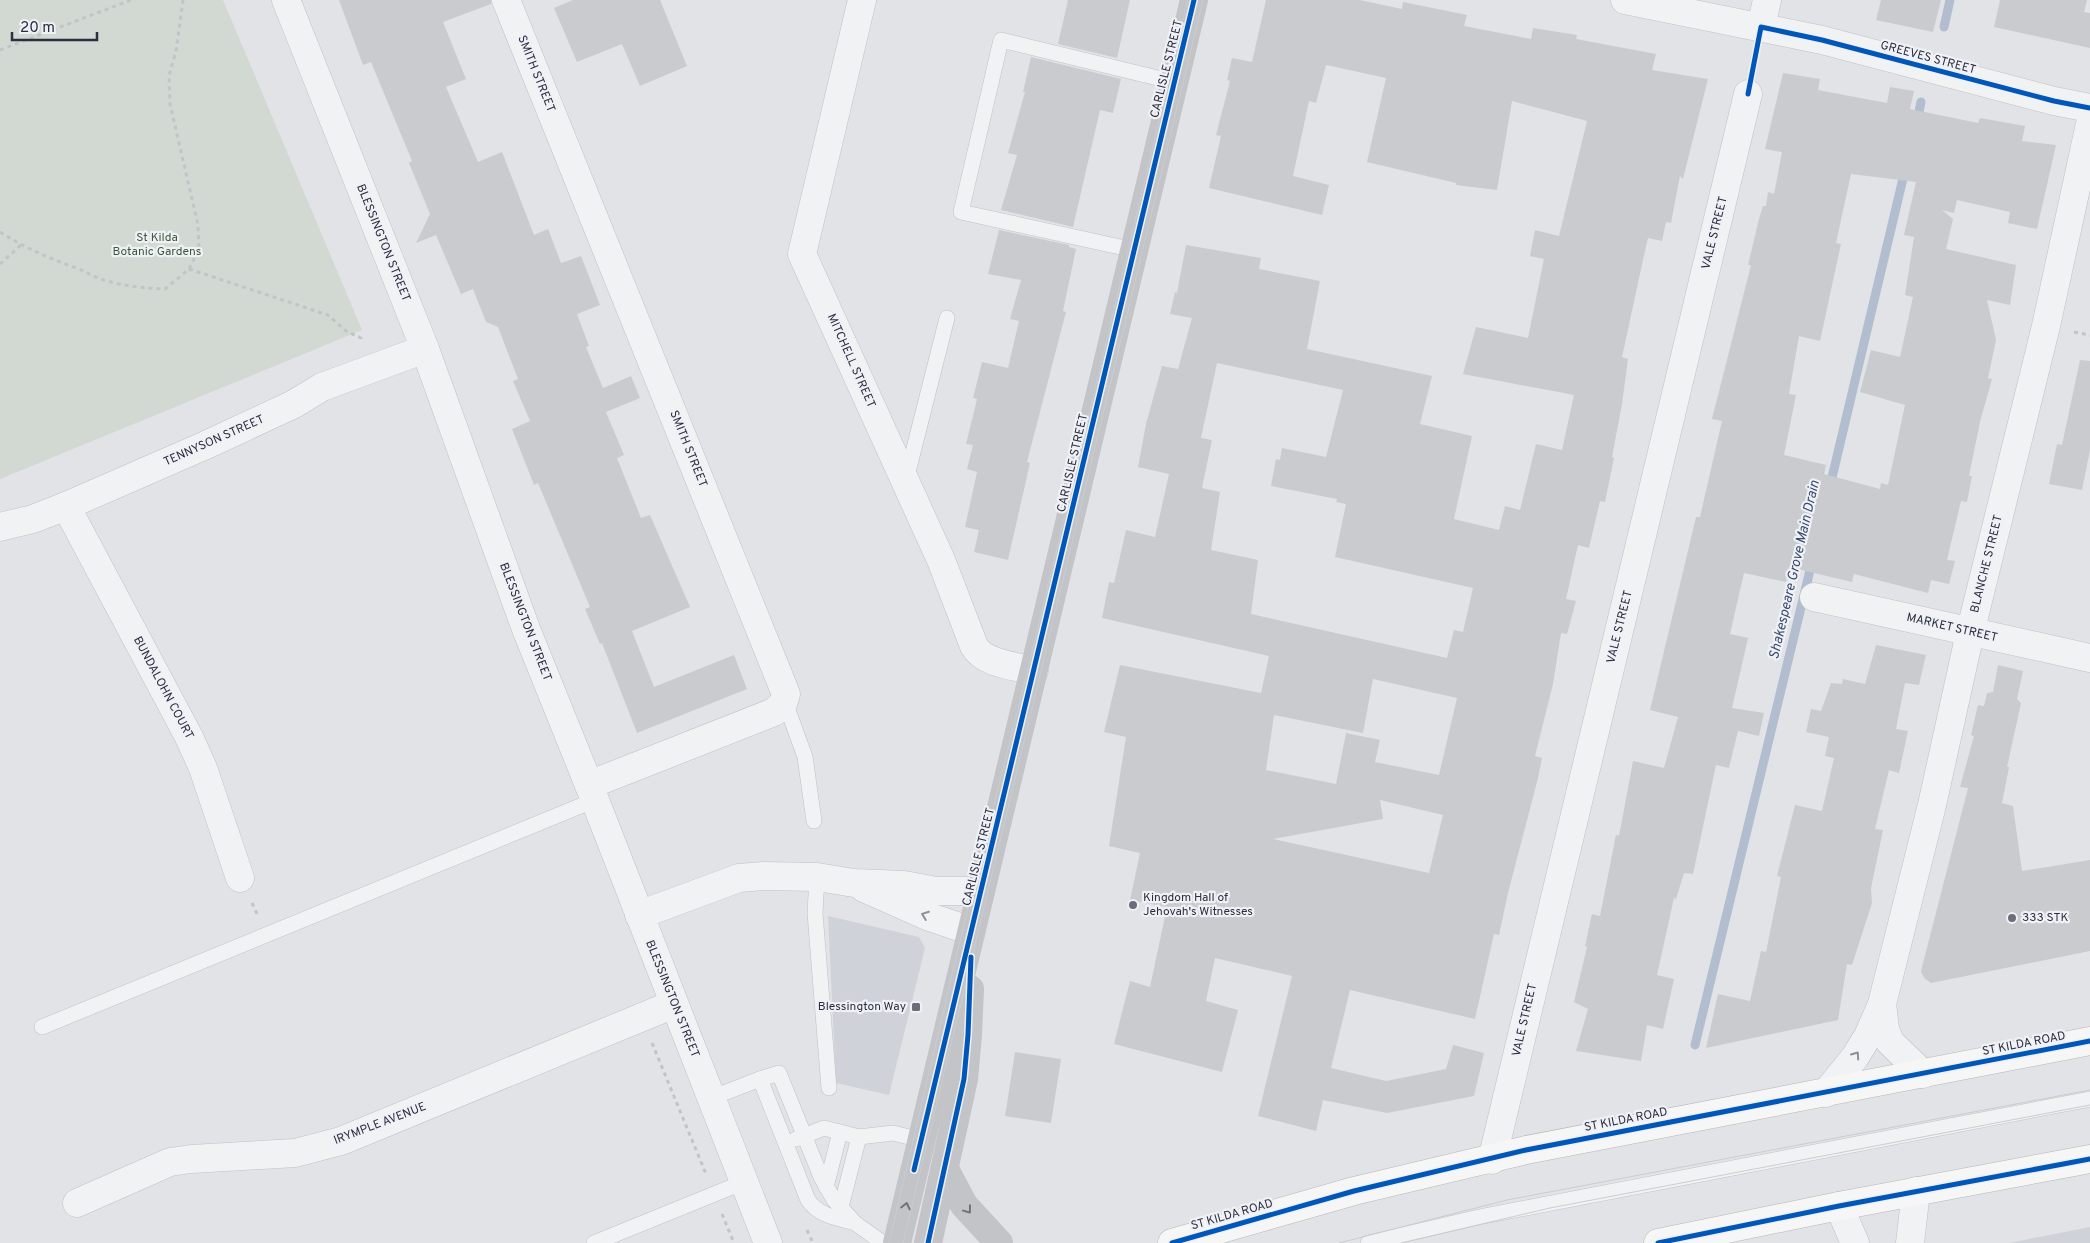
<svg xmlns="http://www.w3.org/2000/svg" width="2090" height="1243" viewBox="0 0 2090 1243" font-family="Overpass,sans-serif">
<style>
.built{fill:#d0d2d9}
.green{fill:#d2d9d2}
.lines{fill:none;stroke-linecap:round;stroke-linejoin:round}
.stream{stroke:#b2bdcf;stroke-width:9}
.building{fill:#cacbce;fill-rule:evenodd}
.lane-casing{stroke:#c0c1c4;stroke-width:16}
.street-casing{stroke:#c0c1c4;stroke-width:29}
.highway-casing{stroke:#b4b6ba;stroke-width:29}
.path{stroke:#c3c4c8;stroke-width:3;stroke-dasharray:4 4;stroke-linecap:butt}
.lane{stroke:#f1f2f4;stroke-width:15}
.street{stroke:#f1f2f4;stroke-width:28}
.secondary{stroke:#c3c4c8;stroke-width:28}
.highway{stroke:#f6f6f6;stroke-width:28}
.tram{stroke:#cbccce;stroke-width:1}
.cycleway-casing{stroke:#f0f1f6;stroke-width:8}
.cycleway{stroke:#0057b8;stroke-width:5}
.oneway{stroke:#8e9099}
.oneway2{stroke:#6f727c}
.poi-dot{fill:#6a6e79;stroke:#f0f1f6;stroke-width:2}
.labels{text-anchor:middle;dominant-baseline:central;stroke-width:4.5;stroke-linejoin:round;paint-order:stroke}
.street-label{font-size:12px;fill:#2a2f3e;stroke:#f0f1f6}
.park-label{font-size:12px;fill:#3b5839;stroke:#f0f1f6}
.poi-label{font-size:12px;fill:#2a2f3e;stroke:#f0f1f6;text-anchor:start}
.water-label{font-size:14px;font-style:italic;fill:#384b6e;stroke:#f0f1f6}
</style>
<rect width="100%" height="100%" fill="#e2e3e6"/>
<g class="built">
<path d="M 828,916 L 919,937 L 925,948 L 889,1095 L 836,1083 Z"/>
<path d="M 2090,1227 L 2090,1243 L 2009,1243 Z"/>
</g>
<path class="green" d="M 0,0 L 223,0 L 362,330 L 0,479 Z"/>
<g class="lines">
<g class="stream">
<path d="M 1944,27 L 1950,0"/>
<path d="M 1917,121 L 1921,102"/>
<path d="M 1830,486 L 1905,170"/>
<path d="M 1695,1045 L 1812,562"/>
</g>
</g>
<g class="building">
<path d="M 339,0 L 491,0 L 491,4 L 443,22 L 466,79 L 446,87 L 478,162 L 502,152 L 534,235 L 548,229 L 561,263 L 581,256 L 600,305 L 577,314 L 589,346 L 586,347 L 603,388 L 631,376 L 640,398 L 606,412 L 624,455 L 617,458 L 641,518 L 650,515 L 690,607 L 632,631 L 654,687 L 734,655 L 747,689 L 637,733 L 602,643 L 600,644 L 585,609 L 590,607 L 538,483 L 534,485 L 512,429 L 530,421 L 513,381 L 518,379 L 498,327 L 486,322 L 473,289 L 461,294 L 436,235 L 416,243 L 430,214 L 409,163 L 412,161 L 371,62 L 363,65 Z"/>
<path d="M 573,0 L 660,0 L 687,66 L 640,86 L 622,44 L 577,62 L 554,8 Z"/>
<path d="M 1068,0 L 1130,0 L 1117,58 L 1058,44 Z"/>
<path d="M 1266,0 L 1360,0 L 1402,9 L 1403,2 L 1467,15 L 1464,26 L 1531,39 L 1533,28 L 1577,35 L 1576,39 L 1656,54 L 1652,70 L 1708,79 L 1683,179 L 1680,176 L 1671,223 L 1666,222 L 1662,241 L 1648,238 L 1643,260 L 1622,357 L 1628,359 L 1622,404 L 1612,457 L 1614,458 L 1605,502 L 1600,501 L 1589,548 L 1578,545 L 1566,599 L 1576,601 L 1567,634 L 1561,633 L 1553,684 L 1535,756 L 1542,758 L 1538,778 L 1508,893 L 1499,935 L 1494,934 L 1475,1019 L 1350,990 L 1331,1068 L 1386,1081 L 1446,1069 L 1453,1045 L 1484,1053 L 1474,1096 L 1387,1113 L 1323,1100 L 1316,1131 L 1258,1116 L 1292,976 L 1215,958 L 1206,1001 L 1238,1010 L 1222,1072 L 1114,1044 L 1130,981 L 1150,987 L 1167,907 L 1130,900 L 1140,853 L 1109,846 L 1126,737 L 1104,732 L 1120,665 L 1261,693 L 1269,656 L 1102,618 L 1109,582 L 1114,583 L 1126,530 L 1155,537 L 1169,474 L 1138,467 L 1146,424 L 1162,366 L 1178,369 L 1192,318 L 1170,314 L 1175,292 L 1177,293 L 1186,245 L 1261,258 L 1259,269 L 1320,281 L 1307,349 L 1432,376 L 1420,424 L 1472,436 L 1454,519 L 1499,530 L 1505,506 L 1520,510 L 1536,444 L 1562,450 L 1574,395 L 1463,374 L 1476,327 L 1528,338 L 1544,259 L 1530,256 L 1535,230 L 1559,236 L 1587,121 L 1512,101 L 1497,190 L 1456,185 L 1456,183 L 1367,162 L 1386,78 L 1326,65 L 1316,103 L 1309,101 L 1293,176 L 1329,185 L 1322,215 L 1209,188 L 1221,136 L 1216,135 L 1230,81 L 1227,80 L 1232,58 L 1252,62 ZM 1217,363 L 1343,390 L 1326,457 L 1282,448 L 1280,460 L 1276,459 L 1271,486 L 1337,499 L 1336,502 L 1346,504 L 1335,557 L 1473,588 L 1463,632 L 1454,630 L 1447,658 L 1251,614 L 1258,560 L 1211,550 L 1220,492 L 1202,488 L 1212,440 L 1201,438 ZM 1373,679 L 1457,698 L 1439,775 L 1375,762 L 1380,740 L 1346,733 L 1336,784 L 1266,770 L 1274,715 L 1363,733 ZM 1380,800 L 1443,815 L 1429,873 L 1273,839 L 1383,819 Z"/>
<path d="M 1881,0 L 1941,0 L 1933,32 L 1876,20 Z"/>
<path d="M 2000,0 L 2087,0 L 2084,12 L 2090,13 L 2090,48 L 1994,27 Z"/>
<path d="M 1031,57 L 1121,79 L 1113,113 L 1100,110 L 1073,227 L 1001,210 L 1017,155 L 1008,153 L 1025,92 L 1023,92 Z"/>
<path d="M 1783,73 L 1820,79 L 1818,90 L 1887,103 L 1890,87 L 1914,91 L 1910,109 L 1978,123 L 1980,118 L 2025,126 L 2022,141 L 2056,145 L 2037,229 L 2008,223 L 2010,212 L 1957,200 L 1954,213 L 1942,210 L 1953,219 L 1946,249 L 2016,265 L 2010,305 L 1987,300 L 1996,340 L 1988,378 L 1992,379 L 1980,422 L 1969,476 L 1972,476 L 1967,502 L 1961,501 L 1947,560 L 1955,561 L 1949,584 L 1931,580 L 1928,593 L 1854,574 L 1852,582 L 1789,567 L 1786,582 L 1744,573 L 1730,634 L 1748,638 L 1732,708 L 1764,713 L 1759,736 L 1738,731 L 1729,768 L 1716,765 L 1693,874 L 1684,873 L 1676,899 L 1674,898 L 1657,975 L 1674,979 L 1663,1029 L 1647,1025 L 1641,1061 L 1576,1051 L 1588,1009 L 1574,1002 L 1587,947 L 1585,946 L 1592,914 L 1600,916 L 1616,835 L 1619,836 L 1633,761 L 1664,768 L 1678,717 L 1650,710 L 1696,517 L 1700,517 L 1722,421 L 1712,419 L 1751,265 L 1748,265 L 1759,219 L 1763,206 L 1766,206 L 1768,192 L 1774,194 L 1782,152 L 1765,149 ZM 1851,174 L 1916,182 L 1904,235 L 1914,237 L 1905,295 L 1913,297 L 1900,357 L 1871,350 L 1860,392 L 1905,405 L 1888,485 L 1881,483 L 1880,489 L 1824,474 L 1826,465 L 1784,455 L 1796,395 L 1789,394 L 1799,336 L 1820,341 L 1841,244 L 1836,243 Z"/>
<path d="M 999,230 L 1069,245 L 1069,247 L 1076,249 L 1063,311 L 1066,312 L 1061,331 L 1027,462 L 1030,463 L 1008,560 L 974,552 L 979,530 L 965,527 L 977,472 L 967,469 L 973,445 L 966,444 L 977,399 L 973,398 L 982,362 L 1008,368 L 1019,321 L 1010,319 L 1021,280 L 988,274 Z"/>
<path d="M 2080,360 L 2090,361 L 2090,450 L 2082,490 L 2049,484 L 2057,444 L 2062,445 Z"/>
<path d="M 1876,645 L 1926,655 L 1919,685 L 1905,683 L 1896,729 L 1908,731 L 1899,773 L 1889,770 L 1875,829 L 1883,830 L 1871,888 L 1872,903 L 1852,965 L 1847,964 L 1838,1020 L 1706,1048 L 1718,994 L 1750,1001 L 1761,951 L 1766,952 L 1781,877 L 1777,876 L 1795,805 L 1822,811 L 1834,758 L 1825,756 L 1829,737 L 1806,732 L 1811,709 L 1821,711 L 1831,683 L 1842,684 L 1843,679 L 1865,684 Z"/>
<path d="M 1998,665 L 2023,671 L 2017,699 L 2021,703 L 2007,767 L 2009,767 L 2002,803 L 2013,806 L 2022,871 L 2090,860 L 2090,951 L 1931,983 L 1924,978 L 1921,971 L 1968,788 L 1960,787 L 1974,736 L 1971,735 L 1978,705 L 1984,706 L 1987,693 L 1993,692 Z"/>
<path d="M 1015,1052 L 1061,1059 L 1051,1123 L 1005,1116 Z"/>
</g>
<g class="lines">
<g class="lane-casing">
<g id="lane">
<path d="M 1134,250 L 961,212 L 1001,40 L 1174,82"/>
<path d="M 906,480 L 947,318"/>
<path d="M 784,699 L 805,757 L 814,821"/>
<path d="M 817,877 L 815,913 L 829,1088"/>
<path d="M 42,1027 L 595,800"/>
<path d="M 760,1079 L 779,1073 L 821,1177 L 834,1200 L 855,1223 L 883,1243"/>
<path d="M 711,1098 L 760,1079 L 808,1200 C 819,1216 837,1218 855,1223"/>
<path d="M 796,1139 L 824,1128 L 859,1137 L 893,1133 L 921,1140"/>
<path d="M 826,1187 L 840,1132"/>
<path d="M 841,1207 L 859,1137"/>
<path d="M 594,1243 L 744,1182"/>
<path d="M 1368,1243 L 1479,1217 L 2090,1099"/>
</g>
</g>
<g class="street-casing">
<g id="street">
<path d="M 286,0 L 425,349 L 526,629 L 589,785 L 768,1243"/>
<path d="M 506,0 L 786,694 L 783,704 L 774,712 L 589,785"/>
<path d="M 862,0 L 802,254 L 941,560 L 974,646 C 984,664 1016,666 1034,671"/>
<path d="M 1625,0 L 1822,40 L 2054,101 L 2090,108"/>
<path d="M 1761,27 L 1767,0"/>
<path d="M 66,506 L 189,737 L 203,768 L 240,878"/>
<path d="M 0,527 L 33,519 L 66,506 L 206,445 L 294,404 L 322,387 L 425,349"/>
<path d="M 1814,597 L 2090,658"/>
<path d="M 864,888 L 927,916 L 971,931"/>
<path d="M 639,915 L 739,878 L 764,876 L 817,877 L 854,883 L 904,885 L 936,891 L 980,891"/>
<path d="M 1882,1004 L 1885,1029 L 1890,1042 L 1923,1074"/>
<path d="M 1826,1093 L 1855,1057 L 1868,1036 L 1882,1004 L 1932,805 L 1970,633 L 2046,326 L 2090,124"/>
<path d="M 1492,1160 L 1748,94"/>
<path d="M 77,1203 L 170,1162 L 191,1159 L 295,1153 L 341,1141 L 674,1004"/>
<path d="M 1839,1206 L 1855,1243"/>
<path d="M 1910,1243 L 1916,1191"/>
</g>
</g>
<g class="highway-casing">
<g id="highway">
<path d="M 1172,1243 L 1354,1191 L 1526,1150 L 2090,1041"/>
<path d="M 1658,1243 L 1839,1206 L 2090,1159"/>
</g>
</g>
<g class="path">
<path d="M 0,50 L 131,0"/>
<path d="M 1753,68 L 1756,55"/>
<path d="M 0,232 C 25,248 49,258 76,268 C 85,271 92,276 101,279 C 121,286 143,288 165,289 L 189,269 L 199,249 L 198,225 L 170,104 L 169,76 L 176,51 L 183,0"/>
<path d="M 0,264 L 21,245"/>
<path d="M 189,269 L 328,315 L 346,331 L 361,338 L 362,343"/>
<path d="M 2074,332 L 2090,335"/>
<path d="M 252,903 L 258,916"/>
<path d="M 652,1043 L 706,1174"/>
<path d="M 722,1214 L 734,1243"/>
<path d="M 807,1230 L 813,1243"/>
</g>
<use href="#lane" class="lane"/>
<use href="#street" class="street"/>
<g class="secondary">
<path d="M 945,1169 L 964,1205 L 999,1243"/>
<path d="M 897,1243 L 1194,0"/>
<path d="M 928,1243 L 964,1079 L 968,1035 L 970,989"/>
</g>
<use href="#highway" class="highway"/>
<g class="tram">
<path d="M 889,1243 L 963,928 L 1028,669 L 1188,0"/>
<path d="M 903,1243 L 1203,0"/>
<path d="M 1339,1243 L 1507,1200 L 2090,1090"/>
<path d="M 1401,1243 L 1550,1208 L 2090,1105"/>
</g>
<g class="cycleway-casing">
<g id="cycleway">
<path d="M 1748,94 L 1761,27 L 1822,40 L 2054,101 L 2090,108"/>
<path d="M 914,1170 L 1194,0"/>
<path d="M 928,1243 L 964,1079 L 968,1035 L 971,957"/>
<path d="M 1172,1243 L 1354,1191 L 1526,1150 L 2090,1041"/>
<path d="M 1658,1243 L 1839,1206 L 2090,1159"/>
</g>
</g>
<use href="#cycleway" class="cycleway"/>
</g>
<defs><path id="oneway-chevron" d="M-2-3.5L2.5 0L-2 3.5" fill="none" stroke-width="1.6" stroke-linecap="round" stroke-linejoin="round" transform="scale(1.25)"/></defs>
<g class="oneway">
<use href="#oneway-chevron" transform="translate(925 915) rotate(-159)"/>
<use href="#oneway-chevron" transform="translate(1856 1055) rotate(-55)"/>
</g>
<g class="oneway2">
<use href="#oneway-chevron" transform="translate(906 1206) rotate(-77)"/>
<use href="#oneway-chevron" transform="translate(968 1210) rotate(53)"/>
</g>
<g class="poi-dot">
<circle cx="1133" cy="905" r="5"/>
<circle cx="2012" cy="918" r="5"/>
<rect x="911" y="1002" width="10" height="10" rx="2.5"/>
</g>
<g class="labels">
<g class="street-label">
<text transform="translate(1928 58) rotate(15)">GREEVES STREET</text>
<text transform="translate(1167 69) rotate(-76)">CARLISLE STREET</text>
<text transform="translate(536 74) rotate(68)">SMITH STREET</text>
<text transform="translate(1715 233) rotate(-76)">VALE STREET</text>
<text transform="translate(383 243) rotate(68)">BLESSINGTON STREET</text>
<text transform="translate(851 361) rotate(66)">MITCHELL STREET</text>
<text transform="translate(214 441) rotate(-24)">TENNYSON STREET</text>
<text transform="translate(688 449) rotate(68)">SMITH STREET</text>
<text transform="translate(1073 463) rotate(-77)">CARLISLE STREET</text>
<text transform="translate(1987 564) rotate(-76)">BLANCHE STREET</text>
<text transform="translate(525 622) rotate(69)">BLESSINGTON STREET</text>
<text transform="translate(1620 627) rotate(-76)">VALE STREET</text>
<text transform="translate(1952 628) rotate(13)">MARKET STREET</text>
<text transform="translate(163 688) rotate(62)">BUNDALOHN COURT</text>
<text transform="translate(979 857) rotate(-76)">CARLISLE STREET</text>
<text transform="translate(672 999) rotate(68)">BLESSINGTON STREET</text>
<text transform="translate(1525 1020) rotate(-77)">VALE STREET</text>
<text transform="translate(2024 1044) rotate(-11)">ST KILDA ROAD</text>
<text transform="translate(1626 1120) rotate(-11)">ST KILDA ROAD</text>
<text transform="translate(380 1124) rotate(-21)">IRYMPLE AVENUE</text>
<text transform="translate(1232 1215) rotate(-16)">ST KILDA ROAD</text>
</g>
<g class="park-label">
<text x="157" y="238">St Kilda<tspan x="157" dy="14">Botanic Gardens</tspan></text>
</g>
<g class="poi-label">
<text x="1143" y="898">Kingdom Hall of<tspan x="1143" dy="14">Jehovah's Witnesses</tspan></text>
<text x="2022" y="918">333 STK</text>
<text x="906" y="1007" text-anchor="end">Blessington Way</text>
</g>
<g class="water-label">
<text transform="translate(1795 570) rotate(-77)">Shakespeare Grove Main Drain</text>
</g>
</g>
<path d="M12 32v8h85v-8" fill="none" stroke="#2a2f3e" stroke-width="2.5"/>
<text x="20" y="32" font-size="15" fill="#2a2f3e" stroke="#f0f1f6" stroke-width="4" paint-order="stroke">20 m</text>
</svg>
